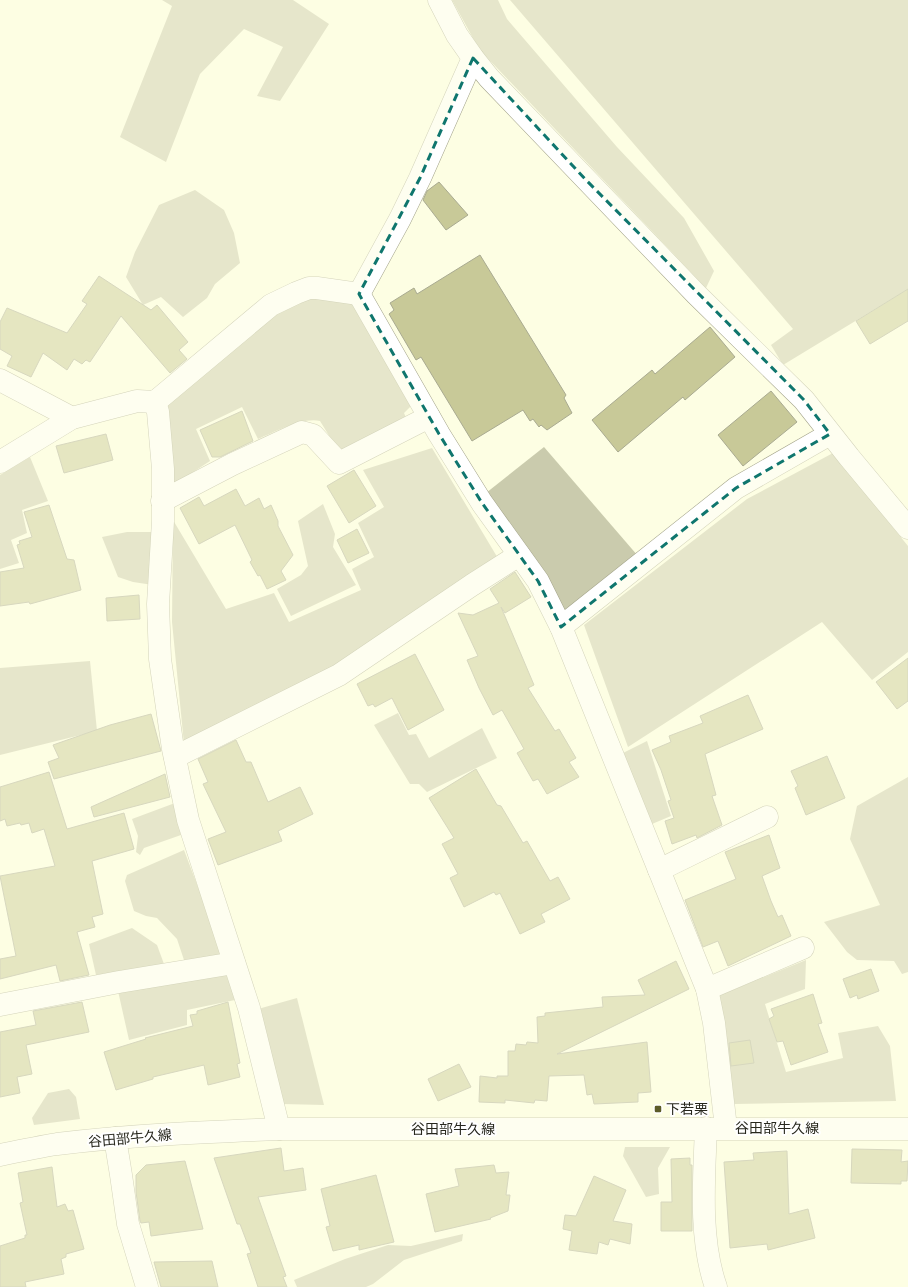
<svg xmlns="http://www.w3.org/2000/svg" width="908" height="1287" viewBox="0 0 908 1287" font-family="'Source Serif 4','Noto Sans JP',serif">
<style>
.green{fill:#cacbad}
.building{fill:#c8c998;stroke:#a9aa91}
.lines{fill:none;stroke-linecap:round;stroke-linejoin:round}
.minor-casing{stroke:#a3a38a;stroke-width:23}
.major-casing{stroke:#a3a38a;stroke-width:23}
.minor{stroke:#fff;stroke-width:22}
.major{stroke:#fff;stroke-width:22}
.marked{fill:none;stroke:#0f766e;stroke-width:3;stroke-dasharray:8 5;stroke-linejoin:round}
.poi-dot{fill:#5c5c29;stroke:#fff;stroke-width:1.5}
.labels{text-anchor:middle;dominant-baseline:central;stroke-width:4;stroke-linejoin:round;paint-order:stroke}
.poi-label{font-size:14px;fill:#27271d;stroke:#fff;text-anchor:start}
.street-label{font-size:14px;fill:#27271d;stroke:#fff}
</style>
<rect width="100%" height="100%" fill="#fdfee3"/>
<g class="green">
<path d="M 162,0 L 293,0 L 329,24 L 280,101 L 257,96 L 283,47 L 244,29 L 200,74 L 166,162 L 120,137 L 172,6 Z"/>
<path d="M 452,0 L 498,0 L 507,19 L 617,147 L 684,218 L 714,271 L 706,288 L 479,49 Z"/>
<path d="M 510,0 L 908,0 L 908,289 L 783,365 L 771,345 L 793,329 Z"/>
<path d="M 195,190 L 224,210 L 234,233 L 240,263 L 215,284 L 207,298 L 183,317 L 161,297 L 143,305 L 126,277 L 135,252 L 159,205 Z"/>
<path d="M 315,297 L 352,301 L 413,404 L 404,413 L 408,422 L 341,455 L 320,421 C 302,417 275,432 258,439 L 242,407 L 196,429 L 210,461 L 172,486 L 164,405 L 277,312 Z"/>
<path d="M 544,447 L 638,556 L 565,614 L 486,493 Z"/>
<path d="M 432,448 L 499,560 L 335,669 L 184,744 L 172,622 L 173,520 L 226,609 L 274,593 L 289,622 L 361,590 L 352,569 L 374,557 L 358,523 L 384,507 L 363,470 Z"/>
<path d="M 833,453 L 908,546 L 908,652 L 872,680 L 822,622 L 628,747 L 584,625 L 747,499 Z"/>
<path d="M 30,457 L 48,501 L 22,510 L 27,533 L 11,540 L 19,563 L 0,569 L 0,475 Z"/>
<path d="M 323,504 L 335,534 L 333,547 L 356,585 L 291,616 L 277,589 L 301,575 L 308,566 L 298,521 Z"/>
<path d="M 127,532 L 155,532 L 153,585 L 133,582 L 118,577 L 102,537 Z"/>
<path d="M 90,661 L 97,731 L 0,755 L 0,668 Z"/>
<path d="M 398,713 L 409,735 L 416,734 L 429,758 L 482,728 L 497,758 L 427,792 L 419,784 L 410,784 L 374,725 Z"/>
<path d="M 647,741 L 671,816 L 652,824 L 623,753 Z"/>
<path d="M 908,777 L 908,972 L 902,974 L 894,961 L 857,960 L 847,952 L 824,922 L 880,905 L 850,839 L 857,806 Z"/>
<path d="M 175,803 L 181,835 L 144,848 L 140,855 L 136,852 L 138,836 L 132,819 Z"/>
<path d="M 184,850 L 224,956 L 184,960 L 177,939 L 157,918 L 146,916 L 134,911 L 125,881 L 127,875 Z"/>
<path d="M 132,928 L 157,945 L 164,964 L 96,975 L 89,944 Z"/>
<path d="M 806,960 L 805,989 L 765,1004 L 786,1072 L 843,1058 L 838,1033 L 878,1026 L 890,1046 L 896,1101 L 734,1104 L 718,996 Z"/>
<path d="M 227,973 L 235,1000 L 187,1010 L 187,1025 L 129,1040 L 118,991 Z"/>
<path d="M 297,998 L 324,1105 L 282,1104 L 258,1009 Z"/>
<path d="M 69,1089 L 76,1097 L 80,1119 L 34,1125 L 32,1118 L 48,1093 Z"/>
<path d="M 625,1147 L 670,1147 L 658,1168 L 659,1194 L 646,1197 L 623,1156 Z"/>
<path d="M 463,1234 L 462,1241 L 404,1260 L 373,1284 L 366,1287 L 297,1287 L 294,1280 L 345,1259 L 388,1245 L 411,1246 Z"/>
</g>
<g class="building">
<path d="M 439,182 L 468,215 L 446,230 L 423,200 L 427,191 Z"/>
<path d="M 480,255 L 566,395 L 564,398 L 572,413 L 547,430 L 541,425 L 539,427 L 533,419 L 530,421 L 523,410 L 472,441 L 421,357 L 416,360 L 389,314 L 394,310 L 390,303 L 414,288 L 417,294 Z"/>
<path d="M 99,276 L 151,310 L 157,305 L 188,342 L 179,350 L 187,359 L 170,373 L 121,316 L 90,362 L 86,360 L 82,364 L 74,359 L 67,370 L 43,353 L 31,377 L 7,366 L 12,356 L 0,349 L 0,322 L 7,308 L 67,333 L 87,304 L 82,301 Z"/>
<path d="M 908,289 L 908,321 L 870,344 L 856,321 Z"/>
<path d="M 710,327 L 735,357 L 685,400 L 683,397 L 618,452 L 592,420 L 652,370 L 655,374 Z"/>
<path d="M 771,391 L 797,422 L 743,466 L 718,435 Z"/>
<path d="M 242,411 L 253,441 L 220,457 L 212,457 L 200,430 Z"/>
<path d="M 106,434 L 113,460 L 64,473 L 56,446 Z"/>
<path d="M 354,470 L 376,506 L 349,523 L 327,486 Z"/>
<path d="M 236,489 L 245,506 L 259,498 L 264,509 L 271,505 L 278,521 L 278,526 L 293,555 L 281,571 L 286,580 L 267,589 L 260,575 L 258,576 L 250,562 L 252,560 L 235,525 L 199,544 L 180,508 L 199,497 L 204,506 Z"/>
<path d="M 49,505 L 67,559 L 74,560 L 81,590 L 30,604 L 29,602 L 0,606 L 0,572 L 24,568 L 17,545 L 20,544 L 19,541 L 32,537 L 24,512 Z"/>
<path d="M 357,529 L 369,553 L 348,563 L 337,540 Z"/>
<path d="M 515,572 L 531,597 L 505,613 L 501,607 L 534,685 L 528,688 L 555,731 L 559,729 L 576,758 L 569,762 L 579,777 L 547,794 L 538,779 L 533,781 L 517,753 L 524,749 L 502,710 L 493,715 L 479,688 L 467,660 L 478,656 L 458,613 L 473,615 L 499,603 L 490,589 Z"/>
<path d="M 139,595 L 140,619 L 107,621 L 106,598 Z"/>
<path d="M 415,654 L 444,710 L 408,730 L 392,698 L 375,707 L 373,704 L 368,706 L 357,684 Z"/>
<path d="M 908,658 L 908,701 L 897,709 L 876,682 Z"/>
<path d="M 748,695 L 763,729 L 705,754 L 716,795 L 712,796 L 722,825 L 697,838 L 696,835 L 672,844 L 665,821 L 674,818 L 668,801 L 671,800 L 661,770 L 652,750 L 671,742 L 669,736 L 703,723 L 700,716 Z"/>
<path d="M 151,714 L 161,751 L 54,779 L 48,762 L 59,758 L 53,745 L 110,725 Z"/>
<path d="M 236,740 L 246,762 L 251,762 L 268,802 L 300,787 L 313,814 L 278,831 L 282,841 L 218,865 L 208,839 L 226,832 L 203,784 L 208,782 L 198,759 Z"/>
<path d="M 827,756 L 845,798 L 806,815 L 795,788 L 798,786 L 791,771 Z"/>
<path d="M 476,769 L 497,805 L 501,806 L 523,843 L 527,841 L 550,881 L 558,877 L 570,899 L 541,914 L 545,922 L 520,934 L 500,893 L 496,895 L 494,892 L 464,907 L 450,878 L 458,874 L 442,844 L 454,838 L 429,798 Z"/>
<path d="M 49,772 L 67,829 L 124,813 L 134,849 L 92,861 L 103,914 L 92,917 L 95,927 L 77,932 L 89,975 L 60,981 L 56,965 L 0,979 L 0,959 L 16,956 L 0,876 L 55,866 L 44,829 L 32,833 L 29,823 L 21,825 L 20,823 L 7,826 L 5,819 L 0,821 L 0,787 Z"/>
<path d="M 165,774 L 170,797 L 94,817 L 91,807 Z"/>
<path d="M 769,835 L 780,868 L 762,876 L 771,901 L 778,917 L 782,915 L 791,936 L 728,966 L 718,941 L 703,947 L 685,900 L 736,879 L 725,852 Z"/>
<path d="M 676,961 L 689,989 L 557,1054 L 647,1042 L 651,1092 L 638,1093 L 638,1102 L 594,1104 L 592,1094 L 587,1095 L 584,1075 L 549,1076 L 547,1101 L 535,1100 L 534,1103 L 505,1100 L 505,1103 L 479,1102 L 480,1076 L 497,1078 L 497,1076 L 508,1076 L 508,1051 L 515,1051 L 516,1044 L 526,1045 L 527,1042 L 538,1043 L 537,1017 L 545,1016 L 545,1013 L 603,1007 L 602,997 L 645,995 L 638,980 Z"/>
<path d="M 871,969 L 879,991 L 858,999 L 857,995 L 850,998 L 843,979 Z"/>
<path d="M 813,994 L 822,1023 L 818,1024 L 828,1052 L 791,1065 L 783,1041 L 777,1042 L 769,1019 L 774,1016 L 771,1009 Z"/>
<path d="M 82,1002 L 89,1032 L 26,1045 L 32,1074 L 17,1077 L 20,1093 L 0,1097 L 0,1032 L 36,1025 L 33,1011 Z"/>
<path d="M 228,1002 L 240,1063 L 237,1064 L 240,1077 L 208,1085 L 204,1065 L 153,1077 L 153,1079 L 116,1090 L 104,1052 L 146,1039 L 145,1038 L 193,1026 L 190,1015 L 197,1014 L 197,1011 Z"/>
<path d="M 750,1040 L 754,1063 L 731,1066 L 729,1043 Z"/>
<path d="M 459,1064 L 471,1087 L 438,1101 L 428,1079 Z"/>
<path d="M 281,1148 L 284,1171 L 303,1168 L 306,1190 L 258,1197 L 286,1276 L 283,1277 L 287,1287 L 258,1287 L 247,1254 L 251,1253 L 240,1224 L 237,1224 L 214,1158 Z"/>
<path d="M 852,1149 L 902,1150 L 901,1162 L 908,1161 L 907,1181 L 901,1181 L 901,1184 L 851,1183 Z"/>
<path d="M 787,1151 L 789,1214 L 808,1209 L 815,1238 L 768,1250 L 767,1244 L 730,1248 L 724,1162 L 754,1160 L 753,1153 Z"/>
<path d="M 690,1158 L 690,1165 L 692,1165 L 692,1231 L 661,1231 L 661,1202 L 672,1202 L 671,1159 Z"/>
<path d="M 185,1161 L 203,1229 L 151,1236 L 149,1222 L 141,1223 L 140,1221 L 136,1192 L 136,1175 L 146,1165 Z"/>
<path d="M 494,1165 L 496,1173 L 509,1172 L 506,1195 L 510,1195 L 508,1211 L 490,1218 L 491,1219 L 435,1232 L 426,1194 L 459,1186 L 455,1169 Z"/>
<path d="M 52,1167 L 57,1207 L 65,1204 L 68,1211 L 73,1210 L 84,1249 L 66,1254 L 66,1257 L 61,1259 L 64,1274 L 25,1282 L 26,1287 L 0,1287 L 0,1246 L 25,1238 L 25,1235 L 27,1235 L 20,1203 L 23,1202 L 18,1173 Z"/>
<path d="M 376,1175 L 394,1242 L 359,1250 L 359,1245 L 333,1251 L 326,1227 L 330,1226 L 321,1189 Z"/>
<path d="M 594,1176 L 626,1190 L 613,1221 L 632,1224 L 630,1244 L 610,1239 L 608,1245 L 599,1242 L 597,1254 L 569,1250 L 572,1231 L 563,1229 L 565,1215 L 576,1216 Z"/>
<path d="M 212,1261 L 218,1287 L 161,1287 L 154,1262 Z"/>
</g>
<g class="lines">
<g class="minor-casing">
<g id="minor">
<path d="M 439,0 L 457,35 L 473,58 L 489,78 L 696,294 L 804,400 L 849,457 L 908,528"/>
<path d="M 359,294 L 439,434 L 482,503 L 538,581 L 561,627 L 707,989 L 714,1023 L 726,1128"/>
<path d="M 359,294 L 400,219 L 420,178 L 473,58"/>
<path d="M 0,380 L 72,418"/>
<path d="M 155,402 L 158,412 L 163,469 L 163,521 L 158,604 L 160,659 L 173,749 L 188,820 L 249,1008 L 279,1129"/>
<path d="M 0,462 L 72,418 L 137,401 L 155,402 L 271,305 L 296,293 L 309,288 L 317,288 L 359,294"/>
<path d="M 162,501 L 233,464 L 302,432 L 313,435 L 339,463 L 429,417"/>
<path d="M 561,627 L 736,488 L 830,434"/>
<path d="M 175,757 L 339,675 L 472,585 L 519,555"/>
<path d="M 659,870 L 767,817"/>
<path d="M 707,989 L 803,948"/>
<path d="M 0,1005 L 119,982 L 234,963"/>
<path d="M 706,1128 C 704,1179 699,1239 716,1287"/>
<path d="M 115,1138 L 121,1175 L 128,1224 L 147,1287"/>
</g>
</g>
<g class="major-casing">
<path id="major" d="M 0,1155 C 19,1151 38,1147 57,1144 C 131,1135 205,1132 279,1129 L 908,1129"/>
</g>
<use href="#minor" class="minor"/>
<use href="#major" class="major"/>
</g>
<path d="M0 0H908V1287H0ZM 473,58 L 585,179 L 804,400 L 830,434 L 736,488 L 561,627 L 538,581 L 482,503 L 439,434 L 359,294 L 420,178 Z" fill="#fdfee3" fill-opacity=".55" fill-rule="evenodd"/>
<path class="marked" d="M 473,58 L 585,179 L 804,400 L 830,434 L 736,488 L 561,627 L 538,581 L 482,503 L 439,434 L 359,294 L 420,178 Z"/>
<rect class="poi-dot" x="654" y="1105" width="8" height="8" rx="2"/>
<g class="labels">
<g class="poi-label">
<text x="666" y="1109">下若栗</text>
</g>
<g class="street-label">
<text x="777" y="1128">谷田部牛久線</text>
<text x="453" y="1129">谷田部牛久線</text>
<text transform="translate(130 1138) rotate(-5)">谷田部牛久線</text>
</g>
</g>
</svg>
